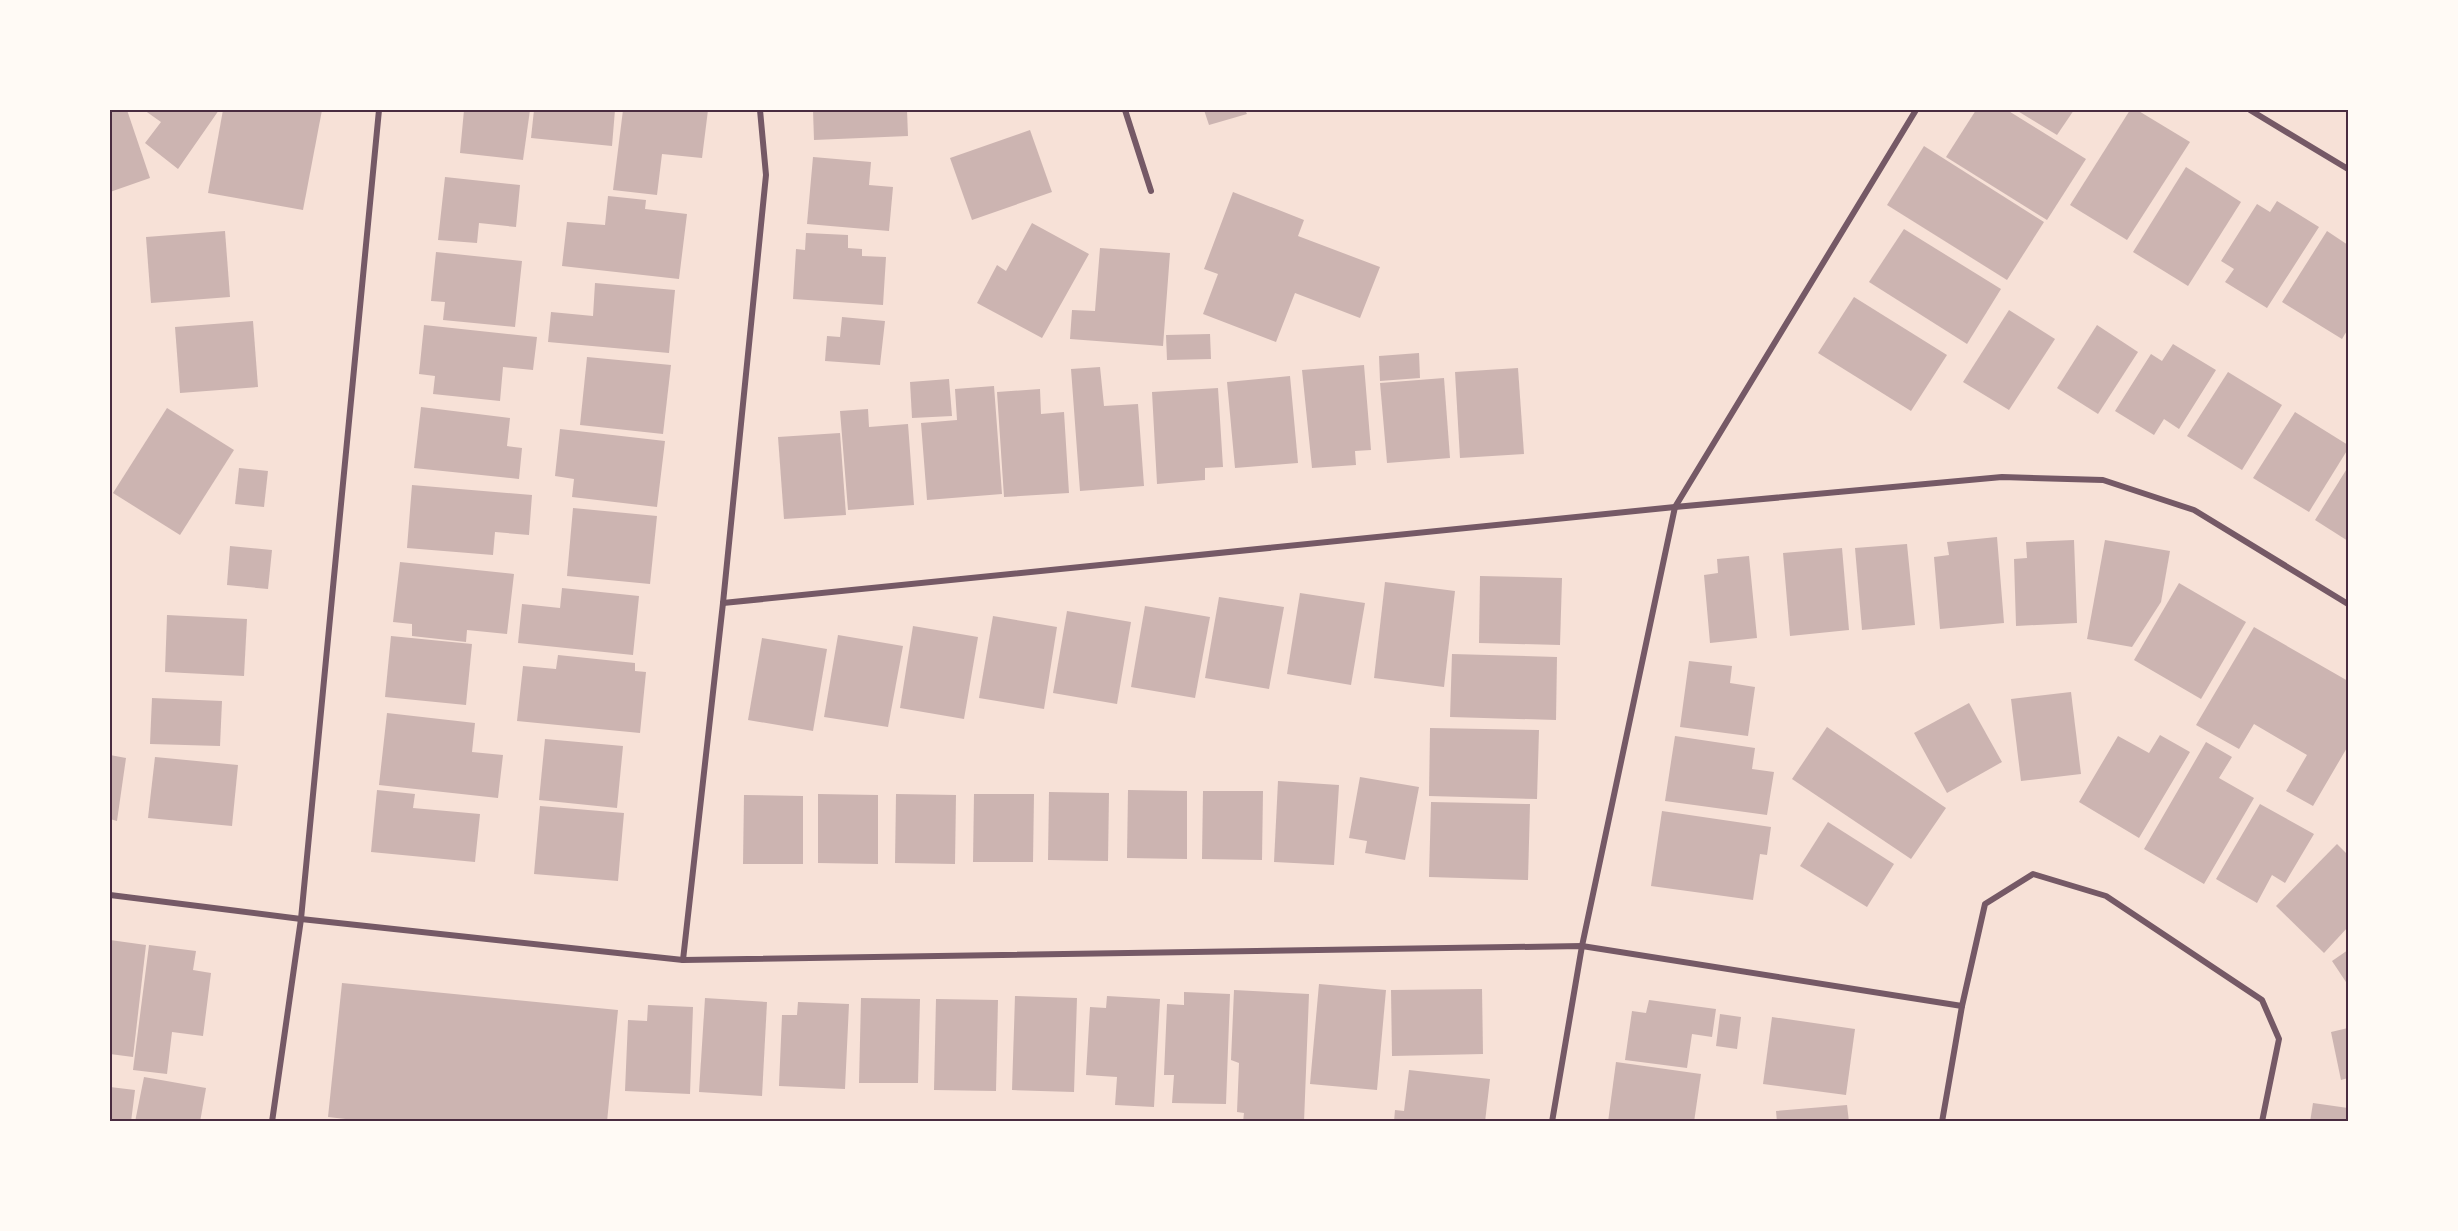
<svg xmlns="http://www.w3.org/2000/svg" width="2458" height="1231" viewBox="0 0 2458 1231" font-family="Karla,sans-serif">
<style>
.building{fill:#ccb4b1}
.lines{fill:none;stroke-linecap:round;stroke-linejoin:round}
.minor{stroke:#755966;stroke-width:6}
.neatline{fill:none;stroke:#4a2c40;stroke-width:2}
</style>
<rect width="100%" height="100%" fill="#f7e1d7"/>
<g class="building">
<path d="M 110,110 L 127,110 L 150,178 L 110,192 Z"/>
<path d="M 144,110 L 219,110 L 178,169 L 145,143 L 161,122 Z"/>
<path d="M 223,110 L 322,110 L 303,210 L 208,193 Z"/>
<path d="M 464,110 L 530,110 L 523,160 L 460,153 Z"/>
<path d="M 534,110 L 615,110 L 612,146 L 531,138 Z"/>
<path d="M 623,110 L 708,110 L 702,158 L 662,154 L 657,195 L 613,190 Z"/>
<path d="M 813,110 L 907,110 L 908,136 L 814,140 Z"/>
<path d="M 1204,110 L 1245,110 L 1247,114 L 1209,125 Z"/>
<path d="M 1976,110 L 2007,110 L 2086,159 L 2047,220 L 1946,157 Z"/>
<path d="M 2016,110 L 2074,110 L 2057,135 Z"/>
<path d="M 2130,110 L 2137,110 L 2190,142 L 2127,240 L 2070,205 Z"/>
<path d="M 1030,130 L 1052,192 L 972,220 L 950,158 Z"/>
<path d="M 1924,146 L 2044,222 L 2007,280 L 1887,205 Z"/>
<path d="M 813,157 L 871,162 L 869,185 L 893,187 L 889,231 L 807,224 Z"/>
<path d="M 2186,167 L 2241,202 L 2188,286 L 2133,252 Z"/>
<path d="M 445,177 L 520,185 L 516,227 L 479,223 L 477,243 L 438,240 Z"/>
<path d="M 1233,192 L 1304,220 L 1298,236 L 1380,267 L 1360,318 L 1295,293 L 1276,342 L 1203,314 L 1218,274 L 1204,269 Z"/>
<path d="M 608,196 L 646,200 L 645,209 L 687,214 L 679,279 L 562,266 L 567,222 L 605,225 Z"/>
<path d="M 2277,201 L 2319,227 L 2267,308 L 2225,282 L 2234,269 L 2221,261 L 2257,204 L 2270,212 Z"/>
<path d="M 1032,223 L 1089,254 L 1042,338 L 977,303 L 997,265 L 1006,271 Z"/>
<path d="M 1904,229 L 2001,289 L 1967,344 L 1869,282 Z"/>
<path d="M 225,231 L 230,297 L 151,303 L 146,237 Z"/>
<path d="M 2327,231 L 2348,245 L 2348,329 L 2342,339 L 2282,302 Z"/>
<path d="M 806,233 L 848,235 L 848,248 L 862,249 L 862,256 L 886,257 L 883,305 L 793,299 L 796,249 L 805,250 Z"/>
<path d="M 1100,248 L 1170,253 L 1163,346 L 1070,339 L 1072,310 L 1095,311 Z"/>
<path d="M 436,252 L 522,261 L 515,327 L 443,320 L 445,302 L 431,301 Z"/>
<path d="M 595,283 L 675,290 L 669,353 L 548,342 L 551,312 L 593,316 Z"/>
<path d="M 1854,297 L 1947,355 L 1911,411 L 1818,353 Z"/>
<path d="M 2009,310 L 2055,339 L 2009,410 L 1963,382 Z"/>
<path d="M 842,317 L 885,321 L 880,365 L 825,361 L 827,336 L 840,337 Z"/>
<path d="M 253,321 L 258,387 L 180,393 L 175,327 Z"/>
<path d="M 424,325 L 537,337 L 533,370 L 503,367 L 500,401 L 433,394 L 435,376 L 419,374 Z"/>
<path d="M 2097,325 L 2138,352 L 2098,414 L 2057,388 Z"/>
<path d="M 1210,334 L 1211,359 L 1167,360 L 1166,335 Z"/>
<path d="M 2173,344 L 2216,370 L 2179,429 L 2164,419 L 2154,435 L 2115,411 L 2151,354 L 2162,361 Z"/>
<path d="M 1419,353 L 1420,378 L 1380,381 L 1379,356 Z"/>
<path d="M 587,357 L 671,365 L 663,434 L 580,425 Z"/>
<path d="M 1364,365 L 1371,450 L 1355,451 L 1356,465 L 1312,468 L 1302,370 Z"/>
<path d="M 1100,367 L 1104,406 L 1138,404 L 1144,486 L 1080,491 L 1071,369 Z"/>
<path d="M 1518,368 L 1524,454 L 1460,458 L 1455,372 Z"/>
<path d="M 2228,372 L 2282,405 L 2242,470 L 2187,436 Z"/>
<path d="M 1290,376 L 1298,463 L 1235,468 L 1227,382 Z"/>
<path d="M 1444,378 L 1450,458 L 1387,463 L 1380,383 Z"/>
<path d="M 949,379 L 952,416 L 912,418 L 910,382 Z"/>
<path d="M 994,386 L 1002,494 L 927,500 L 921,423 L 957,420 L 955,389 Z"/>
<path d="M 1218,388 L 1223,467 L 1205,468 L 1205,480 L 1157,484 L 1152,392 Z"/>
<path d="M 1040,389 L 1041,414 L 1064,412 L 1069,493 L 1004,497 L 997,392 Z"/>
<path d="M 421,407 L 510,418 L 507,446 L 522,448 L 519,479 L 414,468 Z"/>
<path d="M 167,408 L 234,450 L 180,535 L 113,493 Z"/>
<path d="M 868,409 L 869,427 L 908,424 L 914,505 L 848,510 L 840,411 Z"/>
<path d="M 2295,412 L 2348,445 L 2348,449 L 2309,512 L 2253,478 Z"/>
<path d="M 560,429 L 665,441 L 657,507 L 572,497 L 574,479 L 555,476 Z"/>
<path d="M 840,433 L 846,515 L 784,519 L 778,437 Z"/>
<path d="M 2348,467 L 2348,541 L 2315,520 Z"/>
<path d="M 239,468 L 268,471 L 264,507 L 235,504 Z"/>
<path d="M 412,485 L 532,495 L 529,535 L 495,532 L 493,555 L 407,548 Z"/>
<path d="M 573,508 L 657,516 L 650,584 L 567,576 Z"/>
<path d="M 1997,537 L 2004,623 L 1940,629 L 1934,557 L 1949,555 L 1947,542 Z"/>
<path d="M 2074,540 L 2077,623 L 2016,626 L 2014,559 L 2027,558 L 2026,542 Z"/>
<path d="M 2105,540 L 2170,551 L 2161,602 L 2132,647 L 2087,639 Z"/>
<path d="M 1907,544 L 1915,625 L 1862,630 L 1855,548 Z"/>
<path d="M 230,546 L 272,550 L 268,589 L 227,585 Z"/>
<path d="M 1842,548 L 1849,630 L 1790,636 L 1783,553 Z"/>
<path d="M 1749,556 L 1757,638 L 1710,643 L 1704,575 L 1718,573 L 1717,559 Z"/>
<path d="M 400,562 L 514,574 L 507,634 L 467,630 L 466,642 L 412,636 L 412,624 L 393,622 Z"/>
<path d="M 1480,576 L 1562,578 L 1560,645 L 1479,643 Z"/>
<path d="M 1385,582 L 1455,591 L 1444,687 L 1374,678 Z"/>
<path d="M 2179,583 L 2246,622 L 2201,699 L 2134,660 Z"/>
<path d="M 562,588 L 639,596 L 633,655 L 518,643 L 522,604 L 560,608 Z"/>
<path d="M 1300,593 L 1365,603 L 1351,685 L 1287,674 Z"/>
<path d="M 1219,597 L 1284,607 L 1269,689 L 1205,678 Z"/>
<path d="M 1145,606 L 1210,617 L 1195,698 L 1131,687 Z"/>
<path d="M 1067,611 L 1131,622 L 1117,704 L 1053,693 Z"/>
<path d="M 167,615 L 247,619 L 244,676 L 165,672 Z"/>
<path d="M 993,616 L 1057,627 L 1044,709 L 979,698 Z"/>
<path d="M 913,626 L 978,637 L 964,719 L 900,708 Z"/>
<path d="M 2254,627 L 2348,681 L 2348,746 L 2313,806 L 2286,791 L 2307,755 L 2254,724 L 2239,749 L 2196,725 Z"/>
<path d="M 838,635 L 903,646 L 888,727 L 824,717 Z"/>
<path d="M 391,636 L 472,644 L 466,705 L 385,697 Z"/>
<path d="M 762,638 L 827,649 L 813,731 L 748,720 Z"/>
<path d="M 1452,654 L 1557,657 L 1556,720 L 1450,717 Z"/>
<path d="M 558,655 L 635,663 L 635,671 L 646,672 L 640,733 L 517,721 L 523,666 L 556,669 Z"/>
<path d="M 1689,661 L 1732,666 L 1730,683 L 1755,687 L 1748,736 L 1680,727 Z"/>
<path d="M 2071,692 L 2081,774 L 2021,781 L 2011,699 Z"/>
<path d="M 152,698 L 222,701 L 220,746 L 150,744 Z"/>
<path d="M 1969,703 L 2002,762 L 1947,793 L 1914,733 Z"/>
<path d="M 387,713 L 475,723 L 472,752 L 503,755 L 498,798 L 379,785 Z"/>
<path d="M 1827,727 L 1946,808 L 1911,859 L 1792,779 Z"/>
<path d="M 1430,728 L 1539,730 L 1537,799 L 1429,796 Z"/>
<path d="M 2160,735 L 2190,752 L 2139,838 L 2079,802 L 2118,736 L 2149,753 Z"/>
<path d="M 1675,736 L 1755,748 L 1752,769 L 1774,772 L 1767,815 L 1665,801 Z"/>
<path d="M 545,739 L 623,746 L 617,808 L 539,800 Z"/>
<path d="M 2206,742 L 2232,757 L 2219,778 L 2254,798 L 2204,884 L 2144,849 Z"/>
<path d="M 110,755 L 126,758 L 117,821 L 110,819 Z"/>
<path d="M 155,757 L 238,765 L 232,826 L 148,818 Z"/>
<path d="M 1360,777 L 1419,787 L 1405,860 L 1365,853 L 1367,841 L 1349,838 Z"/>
<path d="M 1278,781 L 1339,785 L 1334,865 L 1274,862 Z"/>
<path d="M 377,790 L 415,794 L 413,808 L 480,814 L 475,862 L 371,852 Z"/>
<path d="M 1128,790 L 1187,791 L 1187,859 L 1127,858 Z"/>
<path d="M 1203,791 L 1263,791 L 1262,860 L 1202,859 Z"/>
<path d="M 1049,792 L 1109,793 L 1108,861 L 1048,860 Z"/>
<path d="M 818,794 L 878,795 L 878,864 L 818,863 Z"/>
<path d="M 896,794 L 956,795 L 955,864 L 895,863 Z"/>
<path d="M 974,794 L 1034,794 L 1033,862 L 973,862 Z"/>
<path d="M 744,795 L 803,796 L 803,864 L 743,864 Z"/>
<path d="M 1431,802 L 1530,804 L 1528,880 L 1429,877 Z"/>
<path d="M 2260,804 L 2314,834 L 2285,883 L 2272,875 L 2257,903 L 2216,879 Z"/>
<path d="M 540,806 L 624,813 L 618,881 L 534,874 Z"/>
<path d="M 1662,811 L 1771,827 L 1767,855 L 1760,854 L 1753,900 L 1651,886 Z"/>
<path d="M 1828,822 L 1894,864 L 1867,907 L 1800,866 Z"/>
<path d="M 2337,844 L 2348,855 L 2348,927 L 2324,953 L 2276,906 Z"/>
<path d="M 110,940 L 146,945 L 133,1057 L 110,1054 Z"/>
<path d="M 149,945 L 196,951 L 193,970 L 211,973 L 203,1036 L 172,1032 L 167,1074 L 133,1070 Z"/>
<path d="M 2348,950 L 2348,985 L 2332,961 Z"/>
<path d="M 342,983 L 618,1010 L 607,1122 L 372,1122 L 328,1117 Z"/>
<path d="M 1319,984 L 1386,990 L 1377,1090 L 1310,1084 Z"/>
<path d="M 1482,989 L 1483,1054 L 1392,1056 L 1391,990 Z"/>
<path d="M 1234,990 L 1309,994 L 1304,1122 L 1243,1122 L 1244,1113 L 1237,1112 L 1239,1063 L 1231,1060 Z"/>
<path d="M 1184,992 L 1230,994 L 1226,1104 L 1172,1103 L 1174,1075 L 1164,1075 L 1167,1004 L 1184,1005 Z"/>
<path d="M 1015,996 L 1077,998 L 1074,1092 L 1012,1090 Z"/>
<path d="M 1107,996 L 1160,999 L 1154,1107 L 1115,1105 L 1117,1077 L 1086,1075 L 1090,1007 L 1106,1008 Z"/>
<path d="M 705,998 L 767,1002 L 762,1096 L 699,1092 Z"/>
<path d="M 861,998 L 920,999 L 918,1083 L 859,1083 Z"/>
<path d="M 936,999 L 998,1000 L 996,1091 L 934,1090 Z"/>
<path d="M 1649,1000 L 1716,1009 L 1712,1037 L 1692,1034 L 1687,1068 L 1625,1060 L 1632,1011 L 1646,1013 Z"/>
<path d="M 798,1002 L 849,1004 L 845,1089 L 779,1086 L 782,1015 L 797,1015 Z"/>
<path d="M 648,1005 L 693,1007 L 690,1094 L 625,1091 L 628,1020 L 647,1021 Z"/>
<path d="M 1720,1014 L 1741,1017 L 1737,1049 L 1716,1046 Z"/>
<path d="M 1772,1017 L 1855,1029 L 1846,1095 L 1763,1084 Z"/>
<path d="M 2348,1028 L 2348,1078 L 2341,1080 L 2331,1032 Z"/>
<path d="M 1616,1062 L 1701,1074 L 1694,1122 L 1608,1122 Z"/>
<path d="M 1409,1070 L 1490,1079 L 1485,1122 L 1394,1122 L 1395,1110 L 1404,1111 Z"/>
<path d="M 144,1077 L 206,1088 L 200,1122 L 135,1122 Z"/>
<path d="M 110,1087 L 135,1090 L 131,1122 L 110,1122 Z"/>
<path d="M 2313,1103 L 2348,1108 L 2348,1122 L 2310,1122 Z"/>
<path d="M 1847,1105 L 1849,1122 L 1777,1122 L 1776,1111 Z"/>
</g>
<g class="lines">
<g class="minor">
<path d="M 1125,110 L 1151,191"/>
<path d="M 2250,110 L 2348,169"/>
<path d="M 723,603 L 1675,507 L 2002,477 L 2103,480 L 2194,510 L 2348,604"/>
<path d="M 110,895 L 301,919 L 683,960 L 1582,946 L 1962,1006"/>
<path d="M 683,960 L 723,603 L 766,175 L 760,110"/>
<path d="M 272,1122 L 301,919 L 379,110"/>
<path d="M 1552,1122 L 1582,946 L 1675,507 L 1916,110"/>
<path d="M 1942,1122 L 1962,1006 L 1985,904 L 2033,874 L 2106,896 L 2262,1000 L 2279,1039 L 2262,1122"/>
</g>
</g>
<rect width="2458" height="1231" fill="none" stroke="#fffaf5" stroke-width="222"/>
<rect x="111" y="111" width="2236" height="1009" class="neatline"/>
</svg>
